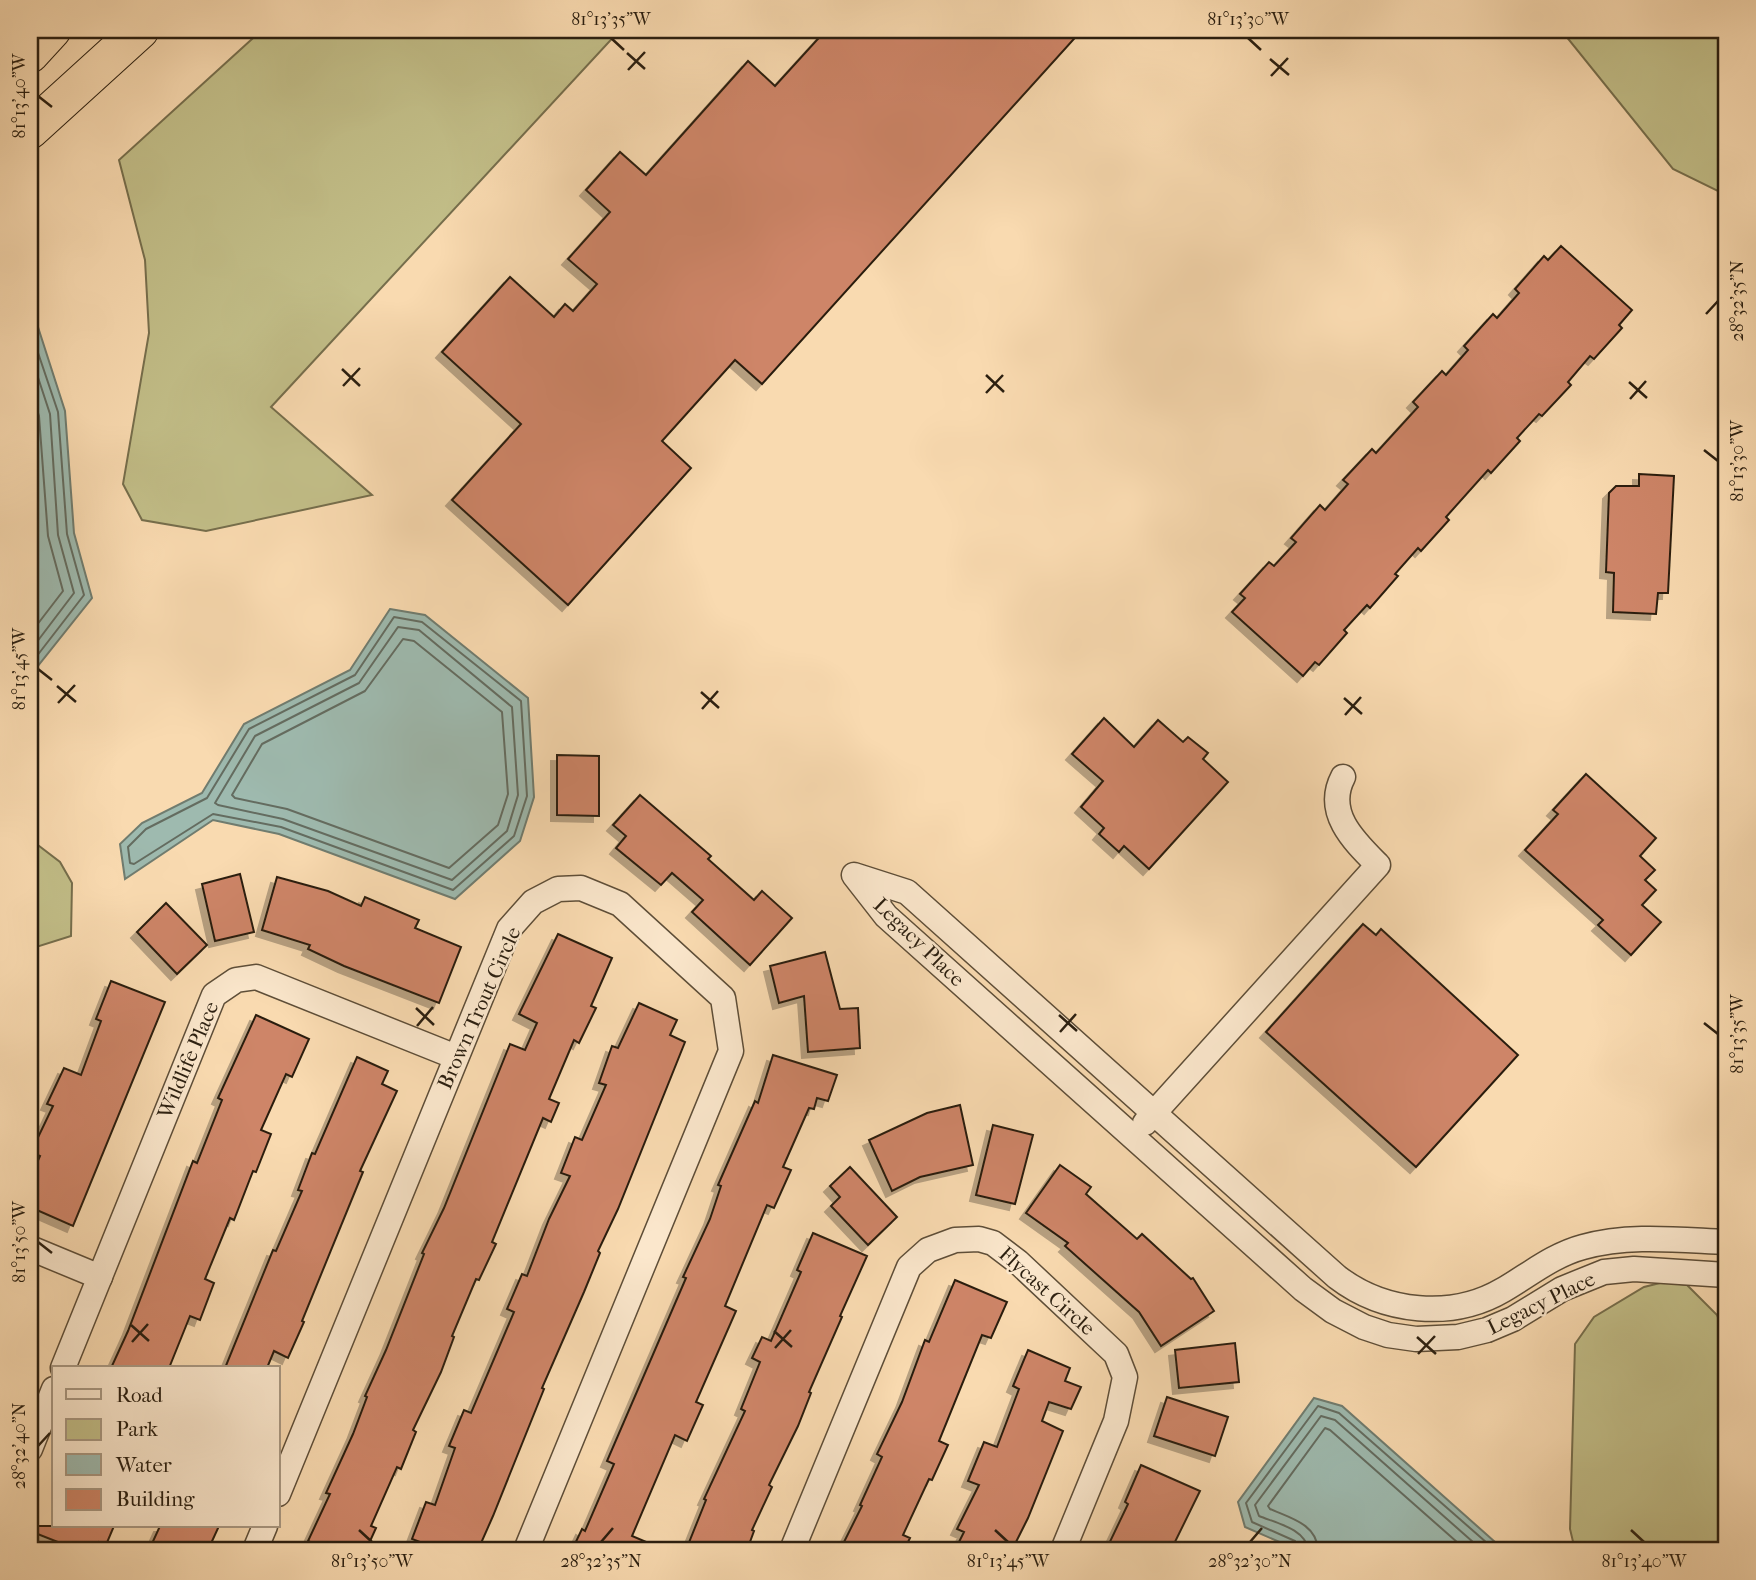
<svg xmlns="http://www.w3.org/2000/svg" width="1756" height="1580" viewBox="0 0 1756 1580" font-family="'IM FELL French Canon',serif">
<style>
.green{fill:#c2be88;stroke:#766e4c;stroke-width:2}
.water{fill:#9ebaaf;stroke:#707c6f;stroke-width:2}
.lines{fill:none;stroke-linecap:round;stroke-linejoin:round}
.shore{stroke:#646c60;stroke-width:2}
.building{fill:#ce8567;stroke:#2b1f10;stroke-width:2;filter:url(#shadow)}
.minor-casing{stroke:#5e4e38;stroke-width:27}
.highway-casing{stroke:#2b1f10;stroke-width:39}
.minor{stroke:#fbe7cc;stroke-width:24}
.highway{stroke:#f9dab0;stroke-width:37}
.ticks{fill:none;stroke:#2b1f10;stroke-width:2.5}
.labels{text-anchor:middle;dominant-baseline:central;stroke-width:5;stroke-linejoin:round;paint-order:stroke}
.street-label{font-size:21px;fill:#2b1f10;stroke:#fbe7cc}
.neatline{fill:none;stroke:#2b1f10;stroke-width:2.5}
.ticks-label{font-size:18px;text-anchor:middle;fill:#2b1f10}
</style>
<defs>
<filter id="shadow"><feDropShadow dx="-6" dy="6" stdDeviation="0" flood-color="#0004"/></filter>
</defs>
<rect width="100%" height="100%" fill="#f9dab0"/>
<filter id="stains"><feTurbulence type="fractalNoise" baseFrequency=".00286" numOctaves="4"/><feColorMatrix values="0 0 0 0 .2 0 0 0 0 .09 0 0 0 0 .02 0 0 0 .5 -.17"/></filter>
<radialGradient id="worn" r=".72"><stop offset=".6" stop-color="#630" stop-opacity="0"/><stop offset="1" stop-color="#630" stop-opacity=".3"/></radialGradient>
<g class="green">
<path d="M 262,30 L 620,30 L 271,407 L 372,495 L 206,531 L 142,520 L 123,484 L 149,333 L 145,260 L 119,160 Z"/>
<path d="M 1561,30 L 1726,30 L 1726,195 L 1673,169 Z"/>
<path d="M 30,839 L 60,862 L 72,883 L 71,936 L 30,949 Z"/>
<path d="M 1664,1282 L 1687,1285 L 1717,1315 L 1724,1333 L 1725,1445 L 1720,1550 L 1575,1550 L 1570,1529 L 1575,1344 L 1594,1317 L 1644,1287 Z"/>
</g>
<g class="water">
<path d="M 30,321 L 37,324 L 65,411 L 74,533 L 92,598 L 38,666 L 32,729 L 30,729 Z"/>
<path d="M 390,609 L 425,615 L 528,698 L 534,797 L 520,841 L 455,899 L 279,834 L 213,820 L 125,879 L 120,844 L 142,823 L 202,793 L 244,724 L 350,670 Z"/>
<path d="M 1314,1398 L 1342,1406 L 1504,1550 L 1298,1550 L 1245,1527 L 1238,1502 Z"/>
</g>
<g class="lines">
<g class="shore">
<path d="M 30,329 L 58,412 L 67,534 L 84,595 L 33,661 L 30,679"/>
<path d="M 30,353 L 50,414 L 58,535 L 74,593 L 30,651"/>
<path d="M 30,387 L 39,416 L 48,536 L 63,591 L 30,634"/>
<path d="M 394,617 L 422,622 L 521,701 L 527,796 L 514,836 L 453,890 L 281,827 L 213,814 L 134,864 L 130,863 L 128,847 L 146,829 L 207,798 L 249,729 L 355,675 Z"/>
<path d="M 398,627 L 419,630 L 512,707 L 518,795 L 507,831 L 452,880 L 283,819 L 218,805 L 215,803 L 255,736 L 359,683 Z"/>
<path d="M 403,639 L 414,641 L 502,712 L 508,794 L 498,825 L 449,868 L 287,809 L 235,798 L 232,795 L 262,744 L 365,691 Z"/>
<path d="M 1299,1550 L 1295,1541 L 1252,1522 L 1246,1503 L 1318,1406 L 1339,1413 L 1495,1550"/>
<path d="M 1308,1550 C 1306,1529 1276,1523 1259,1516 L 1255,1505 L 1321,1416 L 1335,1420 L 1482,1550"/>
<path d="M 1318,1550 C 1317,1524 1290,1518 1270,1509 L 1268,1506 L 1325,1428 L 1330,1430 L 1466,1550"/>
</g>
</g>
<g class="building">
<path d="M 826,30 L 1082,30 L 762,384 L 735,360 L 662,441 L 691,468 L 568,605 L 452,500 L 521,424 L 442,352 L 510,277 L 554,317 L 565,304 L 573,311 L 597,284 L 568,259 L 610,212 L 586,190 L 620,152 L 646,175 L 748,61 L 775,86 Z"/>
<path d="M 1561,246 L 1632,310 L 1619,325 L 1622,328 L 1594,359 L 1590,356 L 1568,382 L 1571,385 L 1542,416 L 1539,414 L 1517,438 L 1520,441 L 1491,473 L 1488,470 L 1446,517 L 1449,520 L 1421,551 L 1418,548 L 1395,574 L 1398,576 L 1370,608 L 1367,605 L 1344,630 L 1347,633 L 1319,665 L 1315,662 L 1303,676 L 1232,612 L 1245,598 L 1240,594 L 1269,562 L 1274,566 L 1296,542 L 1291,538 L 1320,505 L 1325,510 L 1348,484 L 1343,480 L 1372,449 L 1376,453 L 1418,407 L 1413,402 L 1442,371 L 1446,375 L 1468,350 L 1464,346 L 1493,314 L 1497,318 L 1519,293 L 1515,289 L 1544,256 L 1548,260 Z"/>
<path d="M 1639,474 L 1674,476 L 1668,593 L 1658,593 L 1656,614 L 1613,612 L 1614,573 L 1606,572 L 1609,493 L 1616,486 L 1639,486 Z"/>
<path d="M 1104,718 L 1134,747 L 1158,720 L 1183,742 L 1188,737 L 1208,753 L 1203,759 L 1228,782 L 1149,869 L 1124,846 L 1119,852 L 1099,834 L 1104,828 L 1081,807 L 1103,781 L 1072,754 Z"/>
<path d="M 557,755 L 599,756 L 599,816 L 557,815 Z"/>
<path d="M 1586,774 L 1656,838 L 1640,856 L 1655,870 L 1645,880 L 1656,890 L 1642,905 L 1661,922 L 1631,955 L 1598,925 L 1603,920 L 1525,850 L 1558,814 L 1553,810 Z"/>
<path d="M 640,795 L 711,856 L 708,859 L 754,900 L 762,891 L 792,918 L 750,965 L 692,912 L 703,900 L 672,873 L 661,885 L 616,848 L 626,836 L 613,825 Z"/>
<path d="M 240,874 L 254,932 L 215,941 L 202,884 Z"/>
<path d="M 277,877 L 328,891 L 361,906 L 365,897 L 419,920 L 415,928 L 461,947 L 439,1003 L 344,966 L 308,949 L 310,945 L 262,930 Z"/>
<path d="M 166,903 L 207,945 L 177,974 L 137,932 Z"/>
<path d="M 1363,924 L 1376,935 L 1381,929 L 1518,1055 L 1416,1167 L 1266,1032 Z"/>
<path d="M 558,934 L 612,958 L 591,1006 L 596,1008 L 579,1043 L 574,1040 L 549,1099 L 559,1103 L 551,1122 L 543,1118 L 492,1242 L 496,1244 L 479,1280 L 476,1279 L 452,1336 L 454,1337 L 441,1372 L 413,1430 L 416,1432 L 401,1469 L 397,1467 L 371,1526 L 376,1528 L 366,1550 L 327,1550 L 308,1541 L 330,1494 L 326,1493 L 353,1434 L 367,1397 L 365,1396 L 386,1350 L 424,1254 L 422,1253 L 444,1208 L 510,1044 L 525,1050 L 537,1023 L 519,1014 Z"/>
<path d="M 825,952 L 840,1009 L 858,1008 L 860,1048 L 808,1052 L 804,996 L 779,1003 L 770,966 Z"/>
<path d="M 111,981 L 165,1002 L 73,1226 L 30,1207 L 30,1179 L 40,1156 L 31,1152 L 53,1106 L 47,1104 L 64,1068 L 81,1075 L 101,1021 L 96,1019 Z"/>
<path d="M 639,1003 L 677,1020 L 670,1035 L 685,1042 L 618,1209 L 598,1251 L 600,1253 L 584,1292 L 542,1388 L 544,1389 L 493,1516 L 478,1550 L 441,1550 L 412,1539 L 426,1502 L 435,1505 L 455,1448 L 449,1446 L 464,1410 L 471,1413 L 514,1312 L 507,1309 L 522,1274 L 527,1276 L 549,1219 L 570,1176 L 561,1173 L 575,1137 L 582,1140 L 606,1085 L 599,1083 L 612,1046 L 618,1048 Z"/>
<path d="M 256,1015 L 309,1039 L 292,1077 L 286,1074 L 261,1130 L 271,1134 L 256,1172 L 253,1171 L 234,1220 L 230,1218 L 205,1279 L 214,1283 L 200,1320 L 190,1316 L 169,1368 L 111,1368 L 128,1331 L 193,1161 L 197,1163 L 222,1100 L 218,1098 Z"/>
<path d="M 773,1055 L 837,1075 L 828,1101 L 817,1098 L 814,1109 L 809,1108 L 783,1167 L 791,1170 L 774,1208 L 767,1205 L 725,1306 L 736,1311 L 696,1402 L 703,1405 L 687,1441 L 675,1435 L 632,1536 L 665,1550 L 572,1550 L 582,1529 L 585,1531 L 614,1464 L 607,1461 L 686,1278 L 683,1277 L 710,1219 L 721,1186 L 718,1185 L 755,1101 L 758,1103 Z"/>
<path d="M 357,1057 L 388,1071 L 382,1084 L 397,1091 L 360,1171 L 363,1172 L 302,1321 L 304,1322 L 288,1358 L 274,1351 L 267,1368 L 225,1368 L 273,1250 L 276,1251 L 302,1191 L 298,1190 L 312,1153 L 315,1154 Z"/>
<path d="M 960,1105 L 973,1165 L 920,1177 L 892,1191 L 869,1140 L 927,1113 Z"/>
<path d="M 993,1125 L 1033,1135 L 1015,1204 L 976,1195 Z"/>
<path d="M 1060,1165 L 1091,1187 L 1086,1194 L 1137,1239 L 1142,1234 L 1191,1279 L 1193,1278 L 1214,1311 L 1161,1346 L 1139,1312 L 1065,1246 L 1068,1243 L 1026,1213 Z"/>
<path d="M 850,1167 L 897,1217 L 868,1245 L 831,1206 L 840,1197 L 830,1186 Z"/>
<path d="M 813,1233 L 867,1256 L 840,1316 L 842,1317 L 809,1392 L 811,1393 L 798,1426 L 769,1485 L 772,1487 L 752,1530 L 754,1531 L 747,1550 L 686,1550 L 706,1500 L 704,1499 L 745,1411 L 741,1409 L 760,1362 L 752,1358 L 762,1337 L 771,1341 L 801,1272 L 797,1270 Z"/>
<path d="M 955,1280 L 1007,1302 L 991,1338 L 982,1335 L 939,1441 L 948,1445 L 932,1480 L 929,1479 L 903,1535 L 910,1538 L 904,1550 L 840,1550 L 862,1506 L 860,1505 L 882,1457 L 877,1454 L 902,1402 L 925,1340 L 929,1342 Z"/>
<path d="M 1235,1343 L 1239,1382 L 1179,1388 L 1175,1350 Z"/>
<path d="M 1028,1350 L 1070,1368 L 1065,1381 L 1081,1387 L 1071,1409 L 1049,1402 L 1042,1421 L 1063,1431 L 1028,1518 L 1012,1550 L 955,1550 L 964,1532 L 957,1529 L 979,1485 L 968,1481 L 984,1442 L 997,1447 L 1019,1389 L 1013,1386 Z"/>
<path d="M 1167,1397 L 1228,1417 L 1215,1456 L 1154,1436 Z"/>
<path d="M 1141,1465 L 1200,1491 L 1171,1550 L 1106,1550 L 1128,1504 L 1125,1502 Z"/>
<path d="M 30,1526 L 114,1526 L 106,1545 L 99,1542 L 96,1550 L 78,1550 L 30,1531 Z"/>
<path d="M 160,1526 L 219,1526 L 208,1550 L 149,1550 Z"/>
</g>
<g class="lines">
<g class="minor-casing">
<g id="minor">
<path d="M 1145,1123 L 1378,865 C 1355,842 1324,813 1343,777"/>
<path d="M 1726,1242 C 1679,1240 1629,1234 1583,1247 C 1553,1255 1529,1275 1503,1290 C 1452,1320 1384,1313 1337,1277 L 907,892 L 854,875 L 886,916 L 1303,1289 L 1333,1311 L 1364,1327 L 1388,1335 L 1416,1339 L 1458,1337 L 1487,1330 L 1513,1319 L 1562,1289 L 1604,1272 L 1634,1269 L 1726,1275"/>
<path d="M 30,1248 L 100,1277"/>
<path d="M 63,1368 L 214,995 L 236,980 L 256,977 L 456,1057"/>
<path d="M 30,1449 L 54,1389"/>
<path d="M 278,1494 L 509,929 L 533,902 L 558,889 L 581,888 L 620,904 L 723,998 L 731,1051 L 526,1550"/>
<path d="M 255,1550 L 265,1526"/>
<path d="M 792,1550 L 909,1267 L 928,1250 L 955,1240 L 979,1239 L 993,1243 L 1018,1262 L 1116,1354 L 1125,1377 L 1116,1421 L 1063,1550"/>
</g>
</g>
<g class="highway-casing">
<g id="highway">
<path d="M 30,54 L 52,30"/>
<path d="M 30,130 L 140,30"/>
</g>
</g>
<use href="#minor" class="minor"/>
<use href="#highway" class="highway"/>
</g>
<path class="ticks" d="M 611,38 L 624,50M 1248,38 L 1261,50M 627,53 L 645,69M 1270,59 L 1289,75M 628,70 L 645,52M 1271,76 L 1288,58M 38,96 L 52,107M 1706,314 L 1718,301M 342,369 L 360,386M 986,375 L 1004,392M 1629,382 L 1647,398M 343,386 L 360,368M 986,393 L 1003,375M 1630,399 L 1646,381M 1704,450 L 1718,461M 38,669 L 52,680M 57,686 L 76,702M 701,692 L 719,708M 1344,698 L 1362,714M 58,703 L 75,685M 702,709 L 718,691M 1345,715 L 1361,697M 416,1008 L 434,1025M 1059,1015 L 1077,1031M 1704,1023 L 1718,1034M 417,1026 L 433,1007M 1060,1032 L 1076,1014M 38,1242 L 52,1253M 131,1325 L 149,1341M 774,1331 L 792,1347M 1417,1337 L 1436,1354M 132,1342 L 148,1324M 775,1348 L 791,1330M 1418,1354 L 1435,1336M 38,1446 L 50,1433M 359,1530 L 372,1542M 995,1530 L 1008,1542M 1631,1530 L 1644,1542M 601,1542 L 613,1528M 1250,1542 L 1262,1528"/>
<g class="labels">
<g class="street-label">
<text transform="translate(919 942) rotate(44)">Legacy Place</text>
<text transform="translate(479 1008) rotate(-66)">Brown Trout Circle</text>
<text transform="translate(188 1060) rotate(-67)">Wildlife Place</text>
<text transform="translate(1047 1291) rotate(42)">Flycast Circle</text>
<text transform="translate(1541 1303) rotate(-26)">Legacy Place</text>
</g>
</g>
<rect width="1756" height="1580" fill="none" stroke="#f9dab0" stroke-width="77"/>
<rect x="52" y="1366" width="228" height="161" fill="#fbe7cc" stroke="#a89781" stroke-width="2"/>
<rect x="66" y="1389" width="35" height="10" fill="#fbe7cc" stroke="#a89781" stroke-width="2"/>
<text x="116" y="1402" font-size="21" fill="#2b1f10">Road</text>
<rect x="66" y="1419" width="35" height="21" fill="#c2be88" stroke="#a89781" stroke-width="2"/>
<text x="116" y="1436" font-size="21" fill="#2b1f10">Park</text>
<rect x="66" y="1454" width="35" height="21" fill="#9ebaaf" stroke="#a89781" stroke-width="2"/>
<text x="116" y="1472" font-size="21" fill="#2b1f10">Water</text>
<rect x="66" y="1489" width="35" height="21" fill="#ce8567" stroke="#a89781" stroke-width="2"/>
<text x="116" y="1506" font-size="21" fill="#2b1f10">Building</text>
<rect x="38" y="38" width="1680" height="1504" class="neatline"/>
<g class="ticks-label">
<text x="611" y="25">81°13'35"W</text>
<text x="1248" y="25">81°13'30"W</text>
<text transform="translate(19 96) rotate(-90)" y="6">81°13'40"W</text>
<text transform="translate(1737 301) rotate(-90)" y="6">28°32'35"N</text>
<text transform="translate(1737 461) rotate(-90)" y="6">81°13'30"W</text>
<text transform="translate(19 669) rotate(-90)" y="6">81°13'45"W</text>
<text transform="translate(1737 1034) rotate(-90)" y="6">81°13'35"W</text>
<text transform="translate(19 1242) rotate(-90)" y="6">81°13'50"W</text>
<text transform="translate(19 1446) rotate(-90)" y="6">28°32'40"N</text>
<text x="372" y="1567">81°13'50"W</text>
<text x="601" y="1567">28°32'35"N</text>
<text x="1008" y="1567">81°13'45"W</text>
<text x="1250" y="1567">28°32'30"N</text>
<text x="1644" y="1567">81°13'40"W</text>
</g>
<rect width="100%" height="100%" filter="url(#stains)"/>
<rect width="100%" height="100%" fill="url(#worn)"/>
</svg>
